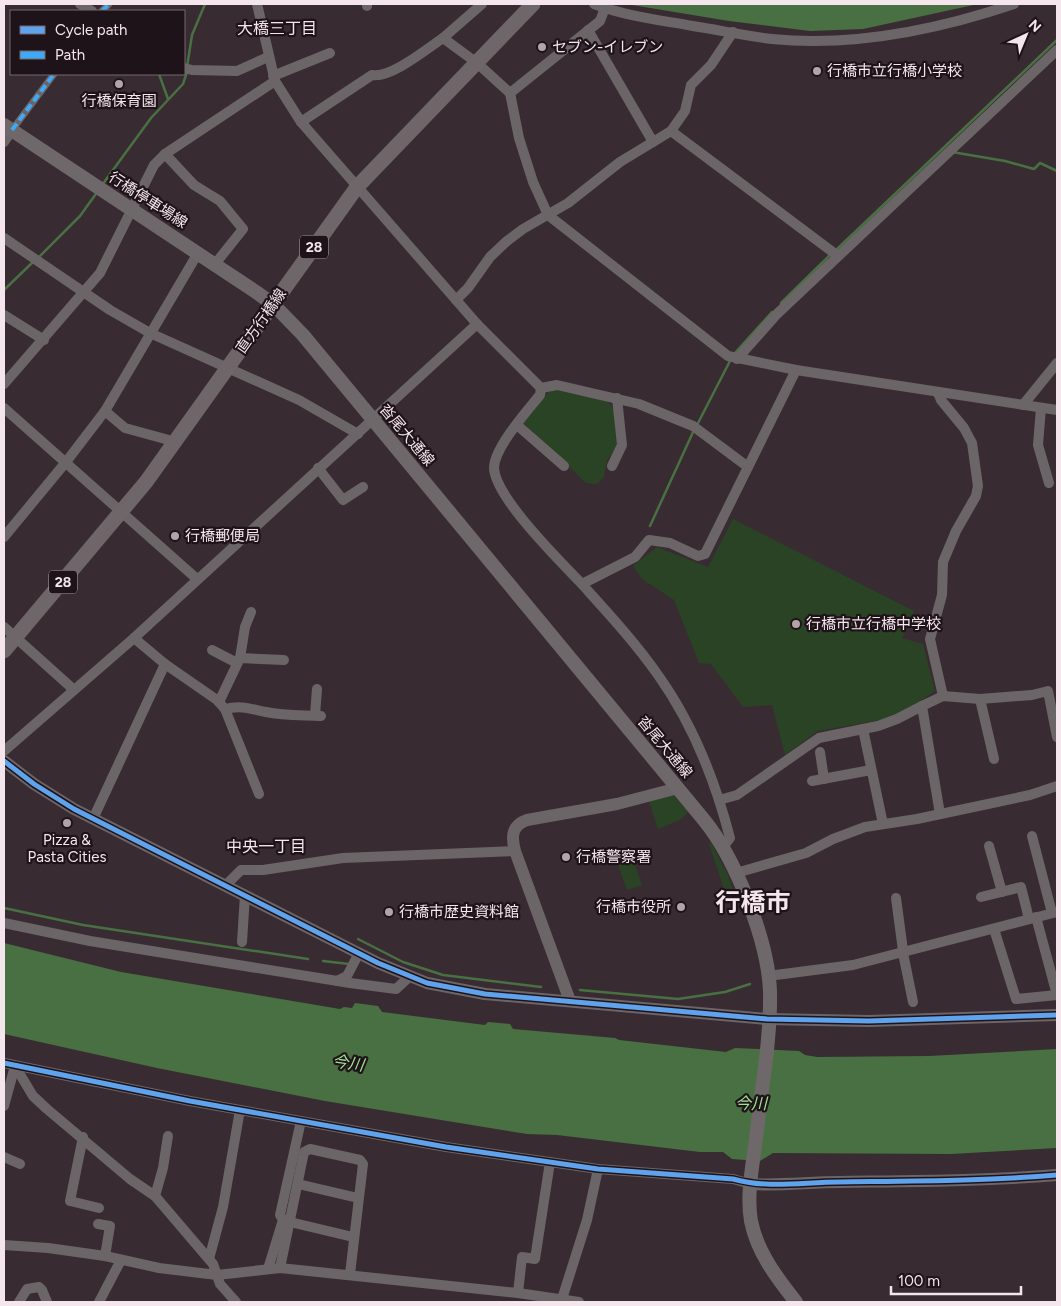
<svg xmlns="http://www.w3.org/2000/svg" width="1061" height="1306" viewBox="0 0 1061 1306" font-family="Figtree,'Noto Sans JP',sans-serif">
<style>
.green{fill:#294324}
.water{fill:#497042}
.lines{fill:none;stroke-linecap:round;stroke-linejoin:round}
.stream{stroke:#497042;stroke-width:2.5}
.pedestrian{stroke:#6c6568;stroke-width:7}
.minor{stroke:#6c6568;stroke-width:10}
.tertiary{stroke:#6c6568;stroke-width:12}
.secondary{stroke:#6f686b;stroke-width:14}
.primary{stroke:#6e6669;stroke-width:15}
.quiet{stroke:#3fa9f5;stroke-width:4;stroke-dasharray:8 4;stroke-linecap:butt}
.cycleway-casing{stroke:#1e1318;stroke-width:8}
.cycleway{stroke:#60a3ed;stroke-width:5}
.poi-dot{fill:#b3a4ab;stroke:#1e1318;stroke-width:2}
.labels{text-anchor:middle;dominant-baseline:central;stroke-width:4.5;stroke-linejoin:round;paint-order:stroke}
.shield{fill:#1e1318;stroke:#b4a6ac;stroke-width:1}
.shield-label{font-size:14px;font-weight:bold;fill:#f5e5ec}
.poi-label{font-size:15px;fill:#f5e5ec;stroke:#1e1318;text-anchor:start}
.street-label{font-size:15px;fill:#f5e5ec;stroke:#1e1318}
.neighbourhood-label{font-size:16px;fill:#f5e5ec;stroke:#1e1318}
.water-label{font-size:16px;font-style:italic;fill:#a1e196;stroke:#1e1318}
.town-label{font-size:25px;font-weight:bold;fill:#f5e5ec;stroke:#1e1318}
</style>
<rect width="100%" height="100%" fill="#382c32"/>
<g class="green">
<path d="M 551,389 L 605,400 C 620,408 616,433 617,448 L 607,460 L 604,477 L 597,484 L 586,483 L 523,423 Z"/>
<path d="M 733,519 L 914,611 L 902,638 L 923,644 L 935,691 L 897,717 L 818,731 L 785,755 L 772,705 L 743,707 L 711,664 L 699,663 L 674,600 L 642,579 L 633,566 L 657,547 L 708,567 Z"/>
<path d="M 672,793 L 688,812 L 680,820 L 658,829 L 649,801 Z"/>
<path d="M 711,843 L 727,873 L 734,892 L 731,893 L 729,888 L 724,889 L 709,844 Z"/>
<path d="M 631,854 L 642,885 L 627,890 L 616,859 Z"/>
</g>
<g class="water">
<path d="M 626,4 L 978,4 L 863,29 L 810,31 L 729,21 Z"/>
<path d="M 4,943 L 121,972 L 340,1009 L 344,1007 L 352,1008 L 355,1003 L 378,1006 L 382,1012 L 485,1025 L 488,1022 L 510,1024 L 513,1029 L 615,1038 L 619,1040 L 726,1052 L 735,1048 L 799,1051 L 805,1055 L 817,1057 L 929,1056 L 1057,1049 L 1057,1148 L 951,1154 L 773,1153 L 760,1161 L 732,1159 L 723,1152 L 700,1152 L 557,1135 L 527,1134 L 325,1101 L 157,1068 L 4,1034 Z"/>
</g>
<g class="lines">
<g class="stream">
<path d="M 187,67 L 192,35 L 205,4"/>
<path d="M 159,74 L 168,99"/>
<path d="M 952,152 L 1005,161 L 1034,169 L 1040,163 L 1057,171"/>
<path d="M 102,185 L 151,118 L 183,84 L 187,72"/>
<path d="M 835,251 L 1057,40"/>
<path d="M 38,258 L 80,216 L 98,191"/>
<path d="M 4,290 L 34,261"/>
<path d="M 781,303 L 831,254"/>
<path d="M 734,354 L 772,312"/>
<path d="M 697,425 L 731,359"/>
<path d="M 650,526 L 694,430"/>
<path d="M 4,908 L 83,925 L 308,959"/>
<path d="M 358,939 L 403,962 L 443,975 L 541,987"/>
<path d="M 323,961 L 349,964"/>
<path d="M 580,990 L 678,999 L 725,992 L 750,984"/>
</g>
<g class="pedestrian">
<path d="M 102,11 L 109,4"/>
<path d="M 12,130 L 54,74"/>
</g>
<g class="minor">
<path d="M 80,4 L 92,11"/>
<path d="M 257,4 L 275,81 L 301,122 L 477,324 L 541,388"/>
<path d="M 482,4 L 443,38 L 477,63 L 510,93 L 519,138 L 533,182 L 548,215 L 728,356 L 796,370 L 1057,410"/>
<path d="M 594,4 C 625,16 660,20 693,26 C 719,30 746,36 772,39 C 853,47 937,30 1014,4"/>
<path d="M 367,6 L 367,4"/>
<path d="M 588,30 L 653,142"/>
<path d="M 184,68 L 192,70 L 237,71 L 268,57"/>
<path d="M 273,76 L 330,53"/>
<path d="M 510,93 L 600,21 L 605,8"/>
<path d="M 301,122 L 372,75 C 390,79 428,48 443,38"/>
<path d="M 671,131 L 838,256"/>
<path d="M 4,142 L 12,130"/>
<path d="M 165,154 L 194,185 L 220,201 L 243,229 L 215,264"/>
<path d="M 4,238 L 110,310 L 150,333 L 299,400 L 358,434"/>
<path d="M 456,300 L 468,288 L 490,257 L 507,241 L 523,229 L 568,203 L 620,162 L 671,131 L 685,111 L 691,85 L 711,65 L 733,32"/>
<path d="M 4,315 L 44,340"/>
<path d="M 737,359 L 777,314 L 1057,50"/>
<path d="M 4,384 L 100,273 L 154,165 L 165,154 L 275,81"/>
<path d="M 541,388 L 540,395 C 527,411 494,448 494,468 C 495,497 559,560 580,582 C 607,612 635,642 658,675 C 693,724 715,780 730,838 L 723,847"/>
<path d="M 541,388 L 557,385 L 639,404 L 693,426 L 748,467"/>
<path d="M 938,393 L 941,400 L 964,428 L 972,443 L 978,486 L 976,496 L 956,531 L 943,562 L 942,595 L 930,639 L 943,696"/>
<path d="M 1023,405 L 1057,363"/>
<path d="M 4,408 L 197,579"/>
<path d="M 1041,408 L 1038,445 L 1049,483"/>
<path d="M 105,411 L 125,428 L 176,442"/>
<path d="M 517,425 L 564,466"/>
<path d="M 612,466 L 622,445 L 617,398"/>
<path d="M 318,468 L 343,500 L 363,487"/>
<path d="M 4,537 L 66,462 L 105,411 L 198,253"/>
<path d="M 582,584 L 635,557 L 649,540 L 670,543 L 698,556 L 705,554 L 796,370"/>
<path d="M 4,627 L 73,689"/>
<path d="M 134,638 L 165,664 L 217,700 L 225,709 L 259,794"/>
<path d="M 212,650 L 237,663"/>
<path d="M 240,658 L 245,627 L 251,612"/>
<path d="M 980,699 L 994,759"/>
<path d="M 219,702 L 240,658 L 284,660"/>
<path d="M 225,709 C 241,705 251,709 266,712 C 284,716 303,715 321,716"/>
<path d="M 315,715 L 317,689"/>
<path d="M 863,729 L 883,824"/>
<path d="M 4,751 L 134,638 L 477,324"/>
<path d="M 820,752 L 824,779"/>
<path d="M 812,781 L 871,770"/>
<path d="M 719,800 L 737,795 L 819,738 L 878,726 L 897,719 L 922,706"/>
<path d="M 940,814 L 922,706 L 943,696 L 980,699 L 1032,695 L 1048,691 L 1057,737"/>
<path d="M 93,819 L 165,664"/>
<path d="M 1032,836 L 1052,913"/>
<path d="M 989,846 L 1002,892"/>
<path d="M 736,873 L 806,853 L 833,839 L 865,827 L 917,819 L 1030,795 L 1057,786"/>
<path d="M 226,885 L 241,870 L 263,870 L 343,858 L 515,851"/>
<path d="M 981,897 L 1021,887 L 1029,919"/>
<path d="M 896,898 L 904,958 L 913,1002"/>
<path d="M 1036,917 L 1057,995"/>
<path d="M 4,923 L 90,941 L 350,983 L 396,989 L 409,977"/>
<path d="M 994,929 L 1016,999 L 1057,995"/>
<path d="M 242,942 L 245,895"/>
<path d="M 768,976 L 853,965 L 1057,912"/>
<path d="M 337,981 L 347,976 L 359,953"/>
<path d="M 4,1063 L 190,1101 L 446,1147 L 598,1169 L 733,1179 L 751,1184"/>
<path d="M 15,1066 L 33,1096 L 47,1109 L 130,1179 L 155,1196 L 213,1264 L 220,1284 L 236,1302"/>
<path d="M 4,1106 L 15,1066"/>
<path d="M 83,1137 L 70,1201 L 99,1208"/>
<path d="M 4,1157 L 20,1164"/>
<path d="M 298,1184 L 358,1198"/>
<path d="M 155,1196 L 163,1168 L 168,1136"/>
<path d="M 290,1222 L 353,1237"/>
<path d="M 98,1224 L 110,1226 L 105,1256"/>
<path d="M 4,1245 L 48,1248 L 105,1256 L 159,1268 L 217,1275 L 280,1268 L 518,1293 L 579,1302"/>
<path d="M 209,1259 L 223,1207 L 240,1110"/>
<path d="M 280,1268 L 304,1152 L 310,1149 L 360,1160 L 363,1164 L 350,1274"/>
<path d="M 268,1269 L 283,1220 L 280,1215 L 301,1121"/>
<path d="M 518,1293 L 522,1257 L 535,1259 L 550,1162"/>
<path d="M 562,1299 L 587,1220 L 598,1169"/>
<path d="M 19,1302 L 27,1289 L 39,1287 L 42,1290 L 47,1302"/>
<path d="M 99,1302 L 121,1260"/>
</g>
<g class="tertiary">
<path d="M 4,761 L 34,784 L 74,809 L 378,963 L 427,983 L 485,994 L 767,1019 L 869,1021 L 1057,1015"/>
<path d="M 570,1001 L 515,851 C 511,836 512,825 527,820 L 617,804 L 678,788"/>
<path d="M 751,1184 C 781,1186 809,1182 839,1182 C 912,1181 984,1181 1057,1175"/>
</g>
<path class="secondary" d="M 4,125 L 256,292 L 273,304 L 303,335 L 704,820 C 736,859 768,941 770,991 C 771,1037 762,1085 757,1130 C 754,1159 746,1192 751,1221 C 757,1252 777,1278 796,1302"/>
<path class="primary" d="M 4,651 L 146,482 L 357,187 L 533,4"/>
<g class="quiet">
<path d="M 102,11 L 109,4"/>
<path d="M 12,130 L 54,74"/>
</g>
<g class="cycleway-casing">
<g id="cycleway">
<path d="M 4,761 L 34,784 L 74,809 L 378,963 L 427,983 L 485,994 L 767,1019 L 869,1021 L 1057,1015"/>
<path d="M 4,1063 L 190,1101 L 446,1147 L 598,1169 L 733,1179 C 769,1189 803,1182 839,1182 C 912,1181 985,1181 1057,1175"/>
</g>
</g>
<use href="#cycleway" class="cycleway"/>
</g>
<g class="poi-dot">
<circle cx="542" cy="47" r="5"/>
<circle cx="817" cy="71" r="5"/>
<circle cx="119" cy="84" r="5"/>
<circle cx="175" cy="536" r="5"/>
<circle cx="796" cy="624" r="5"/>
<circle cx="67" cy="823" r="5"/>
<circle cx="566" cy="857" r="5"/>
<circle cx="681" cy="907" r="5"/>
<circle cx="389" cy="912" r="5"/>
</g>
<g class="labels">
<g class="shield">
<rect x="300" y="235.5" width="28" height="23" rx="4"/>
<rect x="49" y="570.5" width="28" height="23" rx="4"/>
</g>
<g class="shield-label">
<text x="314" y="247">28</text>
<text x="63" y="582">28</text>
</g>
<g class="poi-label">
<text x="552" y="47">セブン-イレブン</text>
<text x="827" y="71">行橋市立行橋小学校</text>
<text x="119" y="101" text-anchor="middle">行橋保育園</text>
<text x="185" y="536">行橋郵便局</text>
<text x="806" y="624">行橋市立行橋中学校</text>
<text x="67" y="840" text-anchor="middle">Pizza &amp;<tspan x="67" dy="17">Pasta Cities</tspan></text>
<text x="576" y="857">行橋警察署</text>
<text x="671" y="907" text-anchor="end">行橋市役所</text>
<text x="399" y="912">行橋市歴史資料館</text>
</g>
<g class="street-label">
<text transform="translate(148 200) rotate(33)">行橋停車場線</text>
<text transform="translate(261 321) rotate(-55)">直方行橋線</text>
<text transform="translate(407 435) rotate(50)">沓尾大通線</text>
<text transform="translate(665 747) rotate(50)">沓尾大通線</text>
</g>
<g class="neighbourhood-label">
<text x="277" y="28">大橋三丁目</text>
<text x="266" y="846">中央一丁目</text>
</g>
<g class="water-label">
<text transform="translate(348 1063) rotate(8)">今川</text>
<text x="751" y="1103">今川</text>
</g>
<g class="town-label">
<text x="753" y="902">行橋市</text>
</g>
</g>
<rect width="1061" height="1306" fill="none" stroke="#f5e5ec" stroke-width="10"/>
<rect x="10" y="10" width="175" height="65" fill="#1e1318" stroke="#74676d"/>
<rect x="20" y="26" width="25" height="8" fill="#60a3ed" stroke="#74676d"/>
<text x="55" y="35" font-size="15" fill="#f5e5ec">Cycle path</text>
<rect x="20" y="51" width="25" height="8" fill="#3fa9f5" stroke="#74676d"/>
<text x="55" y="60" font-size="15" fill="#f5e5ec">Path</text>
<g transform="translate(1026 35) rotate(44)" stroke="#1e1318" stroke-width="4" paint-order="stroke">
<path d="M0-4L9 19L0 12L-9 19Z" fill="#f5e5ec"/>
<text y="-8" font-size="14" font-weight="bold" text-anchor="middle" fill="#f5e5ec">N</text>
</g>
<path d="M891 1286v8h130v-8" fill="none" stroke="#f5e5ec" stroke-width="2.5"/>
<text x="898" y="1286" font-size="15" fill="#f5e5ec" stroke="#1e1318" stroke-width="4" paint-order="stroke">100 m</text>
</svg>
